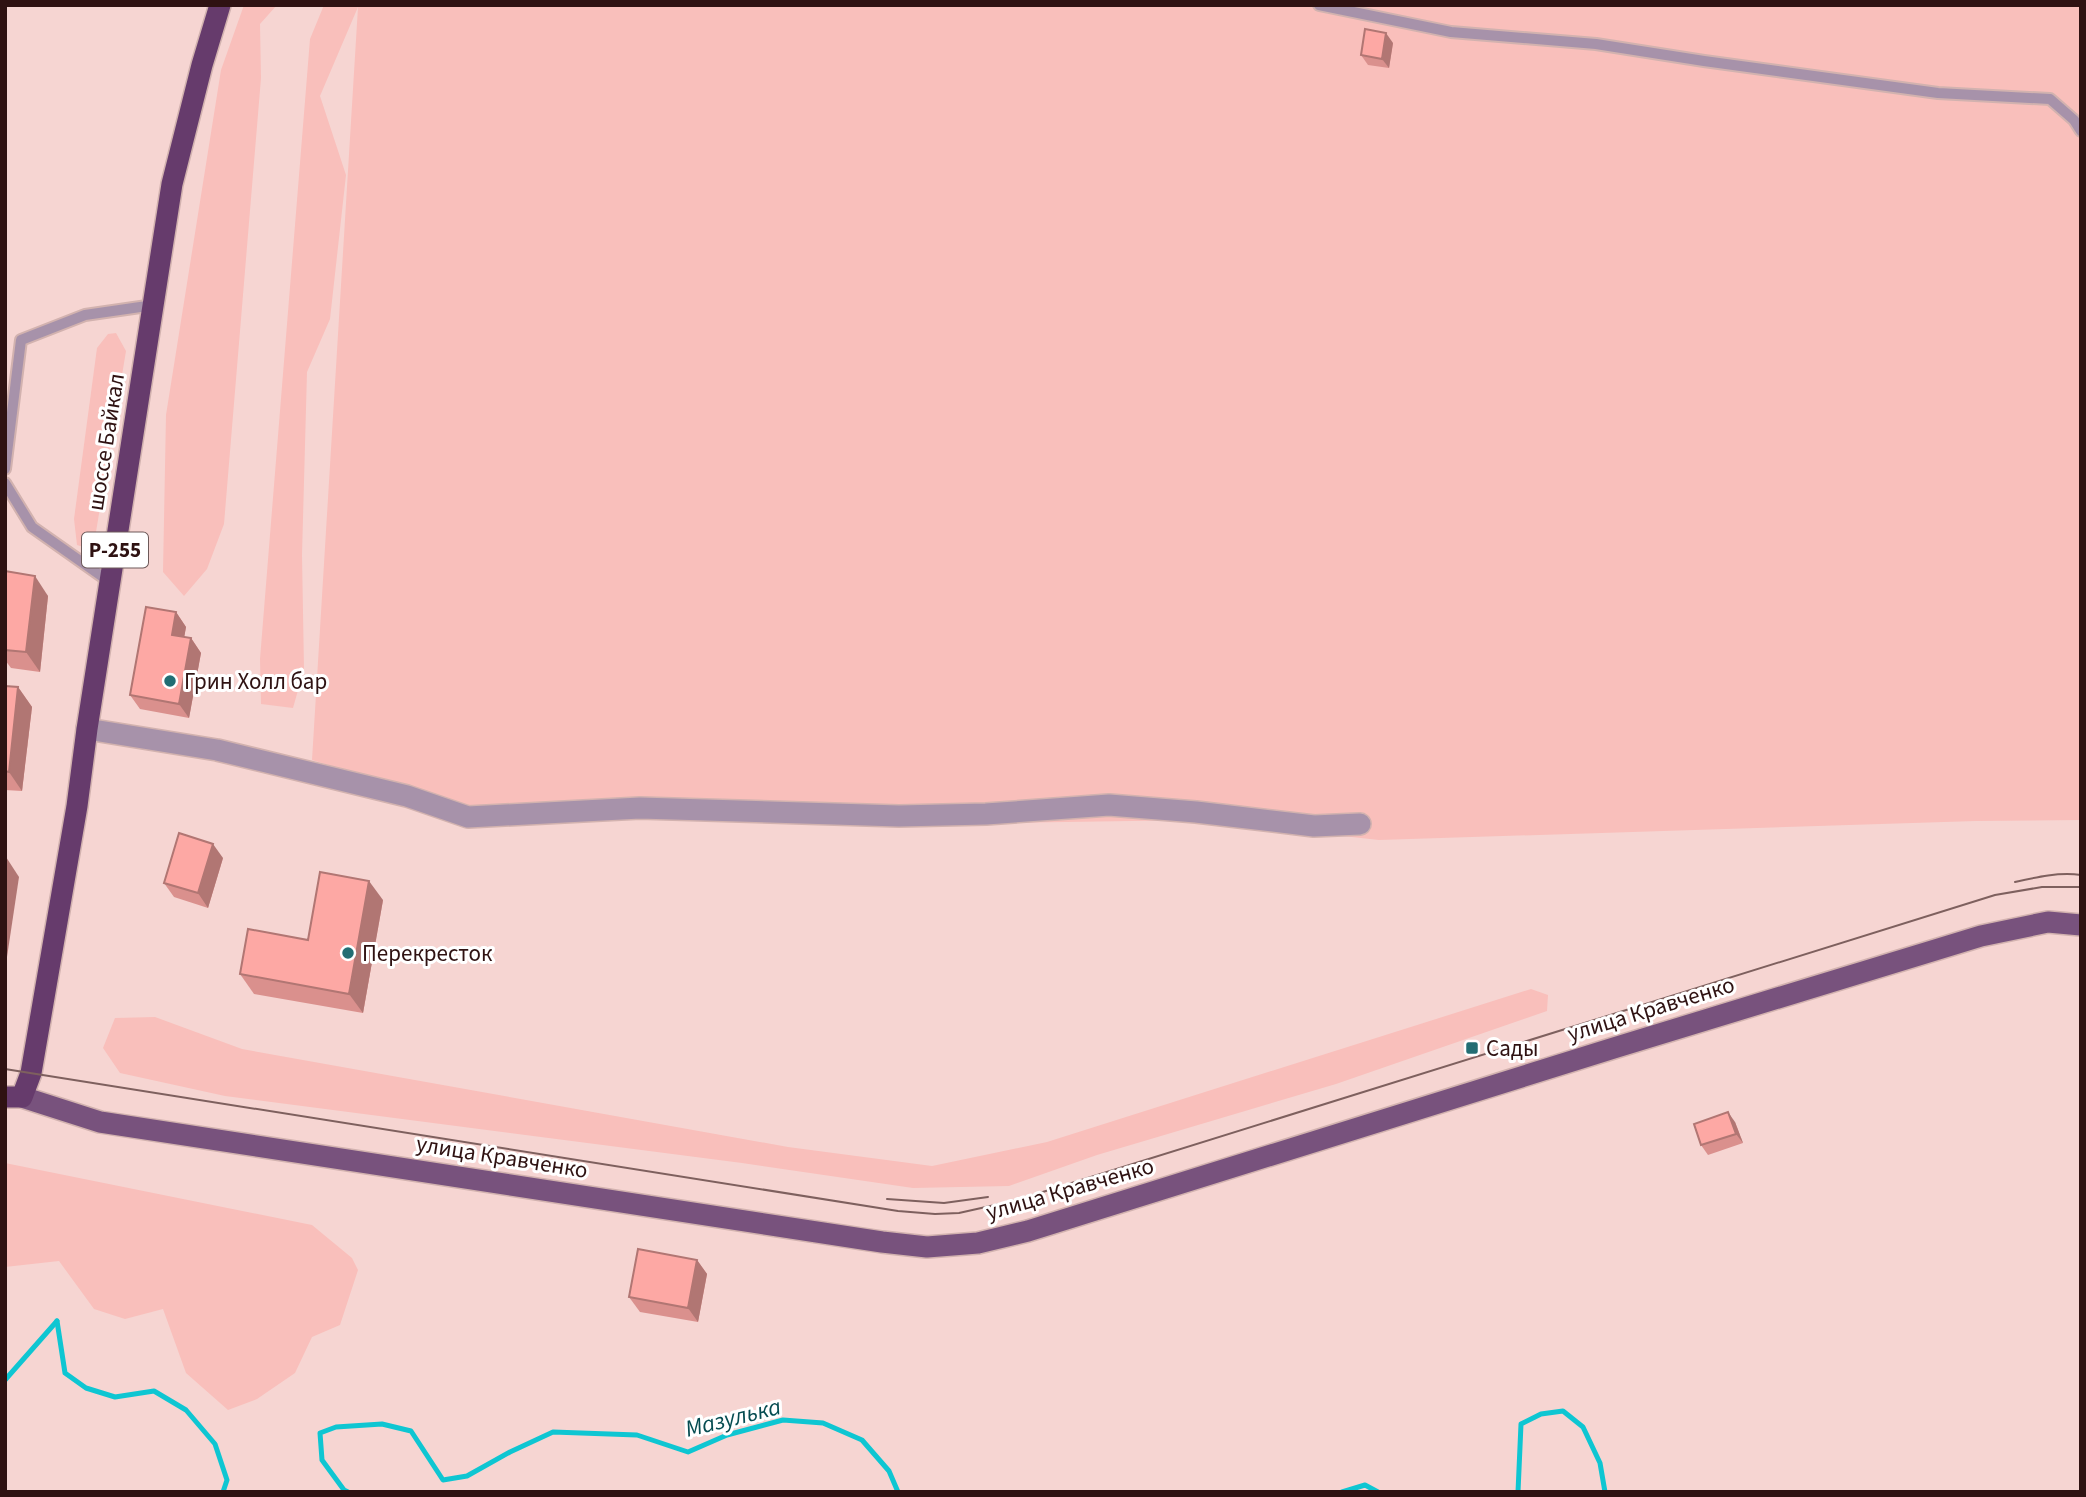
<svg xmlns="http://www.w3.org/2000/svg" width="2086" height="1497" viewBox="0 0 2086 1497" font-family="'Source Sans 3',sans-serif">
<style>
.green{fill:#f9bfbb}
.lines{fill:none;stroke-linecap:round;stroke-linejoin:round}
.stream{stroke:#0ec6d2;stroke-width:5}
.lane-casing{stroke:#d2b2af;stroke-width:14}
.street-casing{stroke:#d2b2af;stroke-width:24}
.primary-casing{stroke:#d2b2af;stroke-width:24}
.highway-casing{stroke:#d2b2af;stroke-width:24}
.lane{stroke:#a792aa;stroke-width:10}
.street{stroke:#a792aa;stroke-width:21}
.primary{stroke:#78527d;stroke-width:21}
.highway{stroke:#663b6c;stroke-width:21}
.tram{stroke:#7e605e;stroke-width:2}
.wall{fill:#da908d}
.shaded-wall{fill:#b17673}
.building{fill:#fda8a4;stroke:#b17673;stroke-width:2}
.poi-dot{fill:#226d73;stroke:#fff;stroke-width:2.5}
.labels{text-anchor:middle;dominant-baseline:central;stroke-width:6;stroke-linejoin:round;paint-order:stroke}
.shield{fill:#fff;stroke:#6d5959;stroke-width:2}
.shield-label{font-size:21px;font-weight:bold;fill:#2f1212}
.street-label{font-size:23px;fill:#2f1212;stroke:#fff}
.poi-label{font-size:23px;fill:#2f1212;stroke:#fff;text-anchor:start}
.water-label{font-size:24px;font-style:italic;fill:#064c51;stroke:#fff}
</style>
<rect width="100%" height="100%" fill="#f6d5d2"/>
<g class="green">
<path d="M 244,5 L 277,5 L 260,24 L 261,78 L 224,524 L 207,569 L 184,596 L 163,572 L 166,415 L 221,70 Z"/>
<path d="M 324,5 L 2081,5 L 2081,820 L 1976,821 L 1379,840 L 1198,820 L 863,825 L 478,811 L 312,760 L 358,7 L 320,96 L 346,175 L 330,319 L 307,372 L 302,555 L 304,669 L 293,708 L 261,704 L 260,659 L 310,39 Z"/>
<path d="M 116,333 L 126,351 L 93,550 L 77,545 L 74,519 L 97,348 L 108,334 Z"/>
<path d="M 1531,989 L 1548,995 L 1547,1011 L 1336,1084 L 1097,1155 L 1009,1186 L 913,1188 L 742,1163 L 225,1096 L 120,1073 L 103,1048 L 115,1018 L 155,1017 L 242,1049 L 788,1147 L 932,1166 L 1047,1142 Z"/>
<path d="M 5,1163 L 312,1225 L 352,1258 L 358,1270 L 340,1325 L 312,1337 L 295,1373 L 257,1399 L 228,1410 L 186,1373 L 163,1309 L 125,1319 L 94,1309 L 59,1261 L 5,1267 Z"/>
</g>
<g class="lines">
<g class="stream">
<path d="M 57,1321 L 65,1373 L 86,1388 L 115,1397 L 154,1391 L 186,1410 L 215,1444 L 227,1480 L 223,1492"/>
<path d="M 5,1380 L 57,1321"/>
<path d="M 348,1492 L 344,1490 L 322,1460 L 320,1433 L 336,1427 L 382,1424 L 411,1431 L 443,1480 L 467,1476 L 510,1452 L 553,1432 L 637,1435 L 688,1452 L 727,1435 L 783,1420 L 823,1423 L 862,1440 L 889,1471 L 898,1492"/>
<path d="M 1342,1492 L 1365,1485 L 1378,1492"/>
<path d="M 1518,1492 L 1521,1424 L 1541,1414 L 1563,1411 L 1583,1427 L 1600,1463 L 1605,1492"/>
</g>
<g class="lane-casing">
<g id="lane">
<path d="M 1319,5 L 1451,32 L 1596,44 L 1704,61 L 1938,93 L 2050,99 L 2074,120 L 2081,131"/>
<path d="M 5,469 L 21,340 L 85,315 L 154,305"/>
<path d="M 5,483 L 32,527 L 110,582"/>
</g>
</g>
<g class="street-casing">
<path id="street" d="M 87,729 L 217,750 L 407,796 L 468,817 L 640,808 L 899,816 L 986,814 L 1109,805 L 1196,812 L 1314,826 L 1360,824"/>
</g>
<g class="primary-casing">
<path id="primary" d="M 22,1097 L 100,1122 L 882,1242 L 927,1247 L 978,1243 L 1028,1231 L 1617,1047 L 1981,936 L 2048,922 L 2081,925"/>
</g>
<g class="highway-casing">
<path id="highway" d="M 5,1097 L 22,1097 L 31,1073 L 77,806 L 87,729 L 172,184 L 202,65 L 220,5"/>
</g>
<use href="#lane" class="lane"/>
<use href="#street" class="street"/>
<use href="#primary" class="primary"/>
<use href="#highway" class="highway"/>
<g class="tram">
<path d="M 2015,882 C 2037,877 2059,872 2081,875"/>
<path d="M 5,1069 L 898,1211 L 935,1214 L 959,1213 L 1017,1200 L 1995,895 L 2042,887 L 2081,887"/>
<path d="M 887,1199 L 944,1203 L 988,1197"/>
</g>
</g>
<g class="wall">
<path d="M 1393,43 L 1389,68 L 1368,65 L 1361,55 Z"/>
<path d="M 5,571 L 48,596 L 40,672 L 11,668 L 5,660 Z"/>
<path d="M 176,612 L 186,627 L 184,637 L 191,638 L 201,653 L 189,718 L 140,709 L 130,695 Z"/>
<path d="M 5,686 L 18,687 L 32,707 L 22,791 L 5,790 Z"/>
<path d="M 223,858 L 208,908 L 174,897 L 164,883 Z"/>
<path d="M 383,900 L 363,1013 L 254,994 L 240,974 Z"/>
<path d="M 1735,1122 L 1743,1143 L 1708,1155 L 1701,1145 Z"/>
<path d="M 697,1260 L 707,1274 L 698,1322 L 640,1312 L 629,1297 Z"/>
</g>
<g class="shaded-wall">
<path d="M 1386,33 L 1393,43 L 1389,68 L 1382,59 Z"/>
<path d="M 35,576 L 48,596 L 40,672 L 26,652 Z"/>
<path d="M 176,612 L 186,627 L 182,650 L 172,635 Z"/>
<path d="M 191,638 L 201,653 L 189,718 L 179,704 Z"/>
<path d="M 18,687 L 32,707 L 22,791 L 9,772 Z"/>
<path d="M 213,844 L 223,858 L 208,908 L 198,893 Z"/>
<path d="M 6,857 L 19,877 L 7,957 L 5,955 Z"/>
<path d="M 369,881 L 383,900 L 363,1013 L 349,994 Z"/>
<path d="M 1728,1112 L 1735,1122 L 1743,1143 L 1736,1134 Z"/>
<path d="M 697,1260 L 707,1274 L 698,1322 L 688,1308 Z"/>
</g>
<g class="building">
<path d="M 1365,29 L 1386,33 L 1382,59 L 1361,55 Z"/>
<path d="M 5,571 L 35,576 L 26,652 L 5,650 Z"/>
<path d="M 146,607 L 176,612 L 172,635 L 191,638 L 179,704 L 130,695 Z"/>
<path d="M 5,686 L 18,687 L 9,772 L 5,771 Z"/>
<path d="M 179,833 L 213,844 L 198,893 L 164,883 Z"/>
<path d="M 320,872 L 369,881 L 349,994 L 240,974 L 248,929 L 308,940 Z"/>
<path d="M 1728,1112 L 1736,1134 L 1701,1145 L 1694,1124 Z"/>
<path d="M 638,1249 L 697,1260 L 688,1308 L 629,1297 Z"/>
</g>
<g class="poi-dot">
<circle cx="170" cy="681" r="7"/>
<circle cx="348" cy="953" r="7"/>
<rect x="1465" y="1041" width="14" height="14" rx="3.5"/>
</g>
<g class="labels">
<rect class="shield" x="82" y="532.5" width="66" height="35" rx="5"/>
<g class="shield-label">
<text x="115" y="550">Р-255</text>
</g>
<g class="street-label">
<text transform="translate(106 442) rotate(-81)">шоссе Байкал</text>
<text transform="translate(1651 1009) rotate(-17)">улица Кравченко</text>
<text transform="translate(502 1157) rotate(9)">улица Кравченко</text>
<text transform="translate(1070 1189) rotate(-16)">улица Кравченко</text>
</g>
<g class="poi-label">
<text x="184" y="681">Грин Холл бар</text>
<text x="362" y="953">Перекресток</text>
<text x="1486" y="1048">Сады</text>
</g>
<g class="water-label">
<text transform="translate(733 1418) rotate(-14)">Мазулька</text>
</g>
</g>
<rect width="2086" height="1497" fill="none" stroke="#2f1212" stroke-width="14"/>
</svg>
